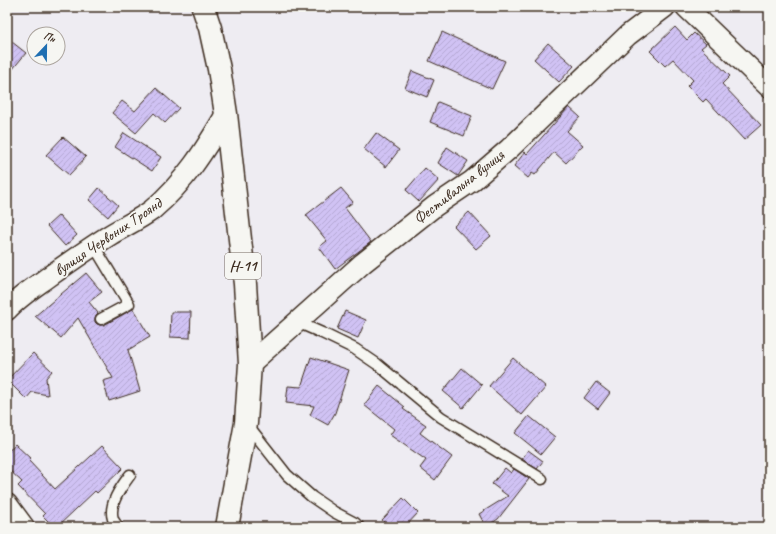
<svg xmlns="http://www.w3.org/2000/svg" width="776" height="534" viewBox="0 0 776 534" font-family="Caveat,sans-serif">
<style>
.building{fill:url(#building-hatch);stroke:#3b2a1e}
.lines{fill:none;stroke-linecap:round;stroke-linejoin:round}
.lane-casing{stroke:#3b2a1e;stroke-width:13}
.street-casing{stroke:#3b2a1e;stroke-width:23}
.primary-casing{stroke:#3b2a1e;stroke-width:25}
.lane{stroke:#f6f6f2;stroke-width:10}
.street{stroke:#f6f6f2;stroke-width:20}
.primary{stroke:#f6f6f2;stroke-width:22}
.labels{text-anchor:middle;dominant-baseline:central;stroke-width:3.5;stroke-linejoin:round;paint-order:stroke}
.shield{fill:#f6f6f2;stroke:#73675e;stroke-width:1}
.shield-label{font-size:15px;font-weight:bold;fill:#3b2a1e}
.street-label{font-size:16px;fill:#3b2a1e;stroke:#f6f6f2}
</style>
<defs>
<pattern id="building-hatch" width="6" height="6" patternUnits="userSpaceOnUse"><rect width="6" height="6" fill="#d0c2f4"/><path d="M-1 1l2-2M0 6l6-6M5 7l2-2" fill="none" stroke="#b4a7d1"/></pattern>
</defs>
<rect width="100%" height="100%" fill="#eeecf2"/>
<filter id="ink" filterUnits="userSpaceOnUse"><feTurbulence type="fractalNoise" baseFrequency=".025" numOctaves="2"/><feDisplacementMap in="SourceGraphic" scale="8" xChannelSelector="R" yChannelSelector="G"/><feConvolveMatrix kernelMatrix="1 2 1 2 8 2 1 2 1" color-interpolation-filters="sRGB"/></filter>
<g filter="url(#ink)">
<g class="building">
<path d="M 675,27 L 687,40 L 694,33 L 706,44 L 701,48 L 730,76 L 722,84 L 761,125 L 744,140 L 706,99 L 703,102 L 687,86 L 693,80 L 673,59 L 665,66 L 650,51 Z"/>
<path d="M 442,32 L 505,61 L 492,89 L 429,61 Z"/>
<path d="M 7,38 L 26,53 L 7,76 Z"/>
<path d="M 548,43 L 574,66 L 559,82 L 534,59 Z"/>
<path d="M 412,71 L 434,80 L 427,97 L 405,88 Z"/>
<path d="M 156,88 L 179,108 L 165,123 L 154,113 L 136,133 L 112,113 L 122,101 L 135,111 Z"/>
<path d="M 438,102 L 472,116 L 464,136 L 430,122 Z"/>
<path d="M 569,107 L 580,117 L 567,131 L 583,145 L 566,163 L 554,152 L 535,175 L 532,173 L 528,178 L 514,166 L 525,152 L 527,154 Z"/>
<path d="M 124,133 L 161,157 L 152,171 L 115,147 Z"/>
<path d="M 376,133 L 399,150 L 386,167 L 364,149 Z"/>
<path d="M 63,137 L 86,157 L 69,175 L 46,155 Z"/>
<path d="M 447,147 L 468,161 L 458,176 L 438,163 Z"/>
<path d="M 425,168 L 439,180 L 419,202 L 406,190 Z"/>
<path d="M 99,188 L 118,205 L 108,217 L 89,200 Z"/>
<path d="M 341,188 L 353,202 L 345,208 L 371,242 L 335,269 L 319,247 L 327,241 L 306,215 Z"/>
<path d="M 469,212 L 491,236 L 476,249 L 454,226 Z"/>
<path d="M 59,215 L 77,235 L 65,246 L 47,226 Z"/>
<path d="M 86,273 L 102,292 L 89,302 L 98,313 L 96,315 L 95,318 L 95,322 L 97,324 L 100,325 L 104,325 L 133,309 L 150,337 L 128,350 L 140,391 L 109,401 L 103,381 L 113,378 L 78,318 L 61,338 L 35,316 Z"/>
<path d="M 345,311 L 366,320 L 358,338 L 337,329 Z"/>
<path d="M 171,312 L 191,312 L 190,338 L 170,337 Z"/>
<path d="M 33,353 L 52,371 L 46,378 L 48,395 L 32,392 L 26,399 L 7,380 Z"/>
<path d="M 311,357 L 349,370 L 335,413 L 328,425 L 310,415 L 314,406 L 286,403 L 288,386 L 301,387 Z"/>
<path d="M 513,358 L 546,387 L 522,415 L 489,386 Z"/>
<path d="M 462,368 L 482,385 L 463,408 L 443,391 Z"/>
<path d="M 596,382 L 610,393 L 598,409 L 584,398 Z"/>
<path d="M 379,386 L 405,407 L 403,409 L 426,425 L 420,433 L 452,457 L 435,480 L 420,468 L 426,460 L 390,435 L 394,429 L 364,405 Z"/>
<path d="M 529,416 L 555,437 L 541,454 L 515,433 Z"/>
<path d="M 15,444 L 31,459 L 29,461 L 55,489 L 102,446 L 123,468 L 97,493 L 95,491 L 57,527 L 54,527 L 43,516 L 45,514 L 18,486 L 22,482 L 7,468 L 7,453 Z"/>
<path d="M 528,450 L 543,461 L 537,469 L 522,459 Z"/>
<path d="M 505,468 L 511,473 L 514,469 L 529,479 L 498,519 L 486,527 L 479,514 L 508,496 L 492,484 Z"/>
<path d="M 403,498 L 418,513 L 405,527 L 389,527 L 382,520 Z"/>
</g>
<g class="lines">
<g class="lane-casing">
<g id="lane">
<path d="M 94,246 L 129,304 L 101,319"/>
<path d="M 297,322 L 322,333 L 355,349 L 377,364 L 441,417 L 542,479"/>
<path d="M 247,424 L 287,475 L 312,497 L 334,512 L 355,523 L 359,527"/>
<path d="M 118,527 C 117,525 114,522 113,519 C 108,504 122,486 130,475"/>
</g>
</g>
<g class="street-casing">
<g id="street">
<path d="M 686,7 L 769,87"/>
<path d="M 7,310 C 19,297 33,288 47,278 C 68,263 89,248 110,235 C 123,227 140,219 152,210 C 185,182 205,150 226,114"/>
<path d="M 250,364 L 363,263 L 435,206 L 472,181 L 509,149 L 628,35 L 665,7"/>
<path d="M 7,504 L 24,527"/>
</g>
</g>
<g class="primary-casing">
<path id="primary" d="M 203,7 L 210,28 L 219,69 L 226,114 L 245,284 L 250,364 L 246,423 L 227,527"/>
</g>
<use href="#lane" class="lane"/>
<use href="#street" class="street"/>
<use href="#primary" class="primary"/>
</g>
</g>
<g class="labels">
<rect class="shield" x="225" y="253" width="36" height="26" rx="3"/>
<g class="shield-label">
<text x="243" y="266">Н-11</text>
</g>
<g class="street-label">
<text transform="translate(459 187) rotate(-38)">Фестивальна вулиця</text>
<text transform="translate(108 237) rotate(-34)">вулиця Червоних Троянд</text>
</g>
</g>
<rect width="776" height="534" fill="none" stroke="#f6f6f2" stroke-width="24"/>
<rect x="12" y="12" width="752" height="510" fill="none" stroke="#3b2a1e" stroke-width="1.5" filter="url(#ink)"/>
<g transform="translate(46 46) rotate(22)"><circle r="19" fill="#f6f6f2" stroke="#aba49d"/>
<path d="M0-3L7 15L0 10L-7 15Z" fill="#1f6fb2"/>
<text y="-6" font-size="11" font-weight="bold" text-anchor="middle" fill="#3b2a1e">Пн</text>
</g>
</svg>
